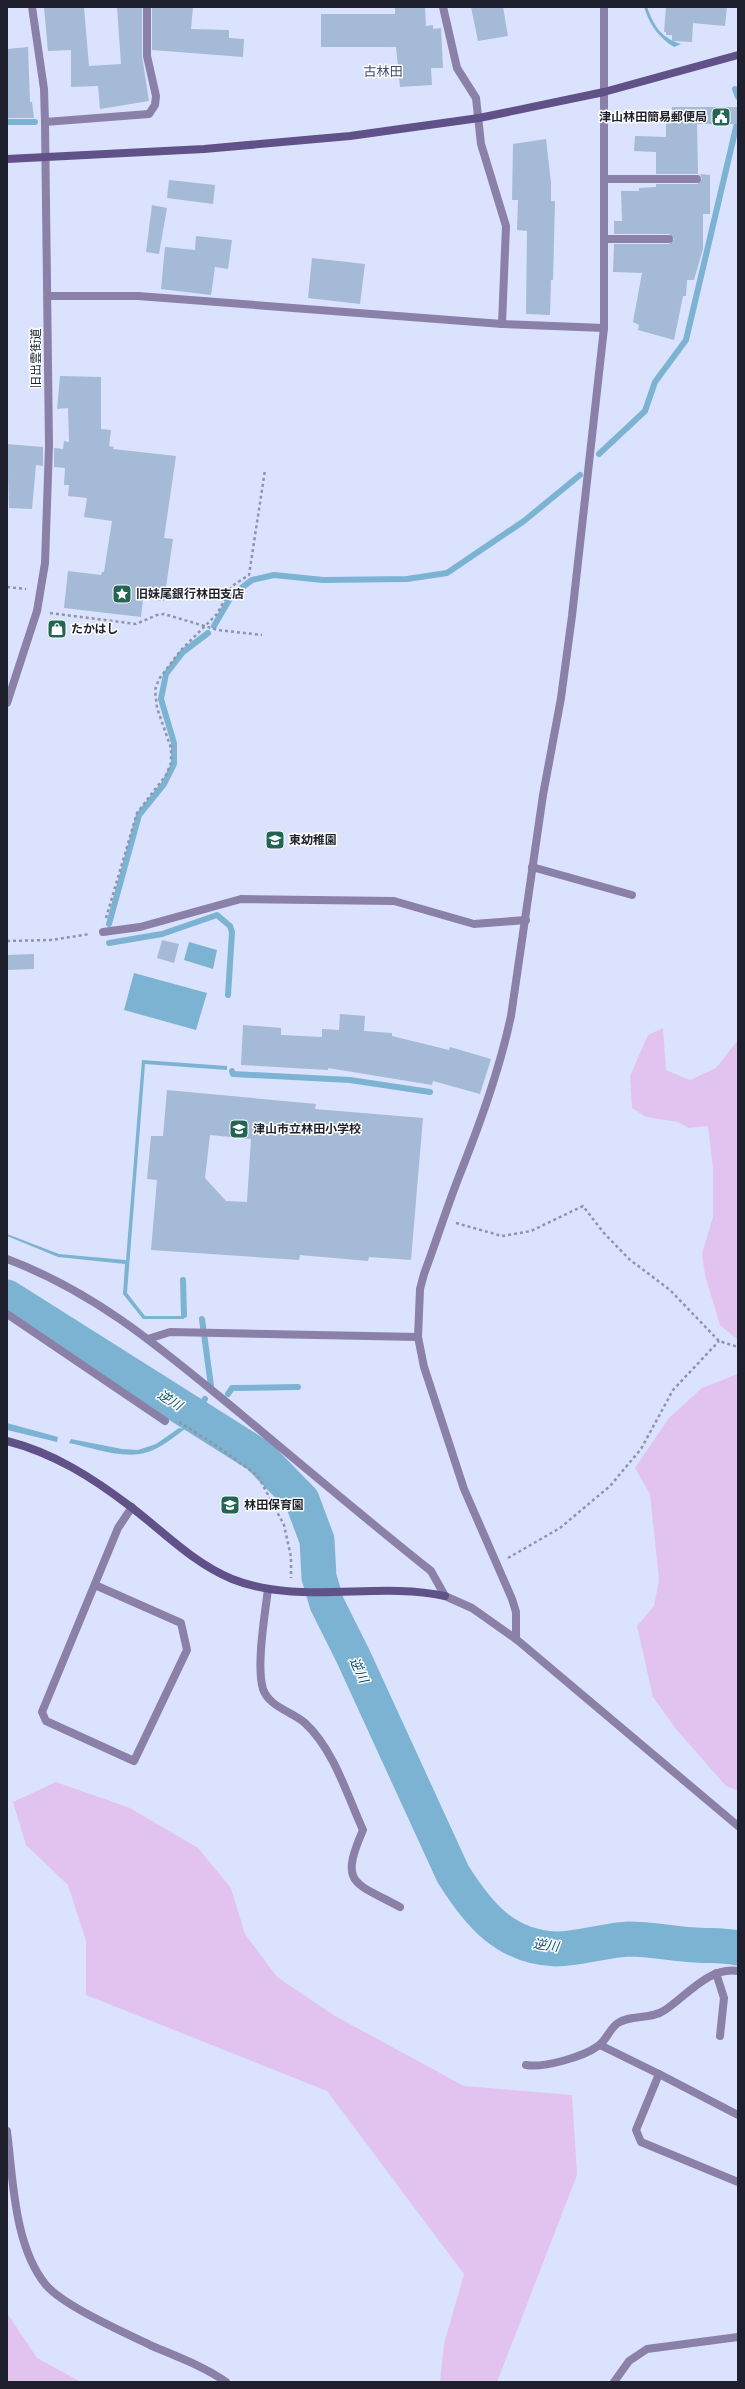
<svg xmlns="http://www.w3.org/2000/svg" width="745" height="2389" viewBox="0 0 745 2389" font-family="Karla,'Noto Sans JP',sans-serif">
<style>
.green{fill:#e2c3f0}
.water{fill:#7cb3d2}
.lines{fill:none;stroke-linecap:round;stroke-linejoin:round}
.stream{stroke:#7cb3d2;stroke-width:6}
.river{stroke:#7cb3d2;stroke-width:35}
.building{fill:#a4bad6;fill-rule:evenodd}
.path{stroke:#8f94a9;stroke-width:2.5;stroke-dasharray:3 3;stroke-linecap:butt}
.lane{stroke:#8a80a8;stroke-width:8}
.street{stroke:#8a80a8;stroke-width:8}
.secondary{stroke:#605189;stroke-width:8}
.labels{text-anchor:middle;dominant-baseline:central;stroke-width:3;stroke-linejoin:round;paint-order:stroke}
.poi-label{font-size:12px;font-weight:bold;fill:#1e212d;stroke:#fff;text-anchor:start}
.street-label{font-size:12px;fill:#1e212d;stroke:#fff}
.neighbourhood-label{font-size:13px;fill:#464c68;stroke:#fff}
.water-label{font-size:13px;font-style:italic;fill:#024e6d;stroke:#fff}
</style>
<rect width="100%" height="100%" fill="#dbe2fd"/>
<g class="green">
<path d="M 663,1028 L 666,1070 L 690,1080 L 716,1068 L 738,1040 L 738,1340 L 720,1325 L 705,1275 L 702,1254 L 713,1217 L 713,1168 L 708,1126 L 689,1128 L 678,1122 L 646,1117 L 632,1108 L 630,1076 L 648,1035 Z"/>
<path d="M 735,1375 L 738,1375 L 738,1791 L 726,1786 L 676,1729 L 653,1697 L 637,1626 L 654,1606 L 659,1580 L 650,1494 L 635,1468 L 669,1418 L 702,1388 Z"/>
<path d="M 56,1782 L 130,1808 L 198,1848 L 231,1888 L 245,1934 L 277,1977 L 335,2016 L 464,2086 L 572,2095 L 577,2175 L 497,2382 L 440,2382 L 444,2344 L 464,2274 L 327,2091 L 86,1995 L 86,1941 L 68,1885 L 26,1845 L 13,1802 Z"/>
<path d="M 7,2313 L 37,2358 L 81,2382 L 7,2382 Z"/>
</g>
<g class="water">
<path d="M 644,7 L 647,7 C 654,26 661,38 681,44 L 674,47 C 658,37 650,25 644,7 Z"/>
<path d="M 189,942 L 217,950 L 213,969 L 184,960 Z"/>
<path d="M 134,973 L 207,993 L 196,1030 L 124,1010 Z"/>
<path d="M 142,1060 L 227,1066 L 227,1070 L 145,1064 L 127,1293 L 145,1316 L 184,1316 L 184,1319 L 143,1319 L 123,1294 L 125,1264 L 58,1257 L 7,1236 L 7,1234 L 59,1254 L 126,1260 Z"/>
<path d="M 7,1423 L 58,1437 L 57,1442 L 7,1430 Z"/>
<path d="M 179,1428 L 185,1429 C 174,1437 161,1448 148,1452 C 125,1460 93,1448 69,1443 L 71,1439 L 122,1449 L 138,1450 L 156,1444 Z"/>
</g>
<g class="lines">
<g class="stream">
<path d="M 735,89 L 738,97"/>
<path d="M 7,122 L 35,122"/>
<path d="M 599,454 L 645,411 L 655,382 L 686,340 L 738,119"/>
<path d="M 214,626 L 232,595 L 252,580 L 274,575 L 323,580 L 407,579 L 447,573 L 524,521 L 580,475"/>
<path d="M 109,924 L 139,815 L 164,784 L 174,764 L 174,743 L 161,699 L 166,674 L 183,652 L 208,633"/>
<path d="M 109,943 L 162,934 L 217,915 L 230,926 L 232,932 L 228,995"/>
<path d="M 232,1071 L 233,1074 L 350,1080 L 430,1092"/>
<path d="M 183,1280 L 184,1315"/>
<path d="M 202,1319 L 211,1386"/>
<path d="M 228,1394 L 232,1388 L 298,1387"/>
<path d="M 190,1421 L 205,1399"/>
</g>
<path class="river" d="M 7,1297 L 259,1456 L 302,1500 L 317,1540 L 319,1577 L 327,1604 L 353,1656 L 453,1874 C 478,1914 505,1947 556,1949 C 580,1949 605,1940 629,1939 C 651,1939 674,1944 696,1945 C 710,1946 723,1945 738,1948"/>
</g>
<g class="building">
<path d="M 44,7 L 84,7 L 89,66 L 121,64 L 117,7 L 142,7 L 142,56 L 149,101 L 100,109 L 98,86 L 71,87 L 71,50 L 48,51 Z"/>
<path d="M 152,7 L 193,7 L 191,29 L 229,30 L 229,38 L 244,39 L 243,57 L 152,50 Z"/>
<path d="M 395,7 L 425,7 L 426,26 L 433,25 L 433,29 L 441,28 L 443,68 L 431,68 L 432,85 L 400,87 L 396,47 L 321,47 L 321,14 L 395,14 Z"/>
<path d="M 471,7 L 503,7 L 508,36 L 478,41 Z"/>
<path d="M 666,7 L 727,7 L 725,26 L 693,23 L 692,42 L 672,41 L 672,35 L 666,35 L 666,32 L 664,32 Z"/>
<path d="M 28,47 L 30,102 L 32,102 L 34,118 L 7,118 L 7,49 Z"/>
<path d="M 672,107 L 738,107 L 738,124 L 697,124 L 698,174 L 656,174 L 656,152 L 634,151 L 635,136 L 666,137 L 666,112 L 672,112 Z"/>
<path d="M 546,139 L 551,183 L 551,201 L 555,201 L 553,280 L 551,280 L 550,315 L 526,314 L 527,231 L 517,230 L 518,200 L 512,200 L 513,144 Z"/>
<path d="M 700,174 L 710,175 L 710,214 L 703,214 L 703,249 L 694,280 L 687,280 L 686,296 L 683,296 L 674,340 L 638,330 L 639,325 L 633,322 L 642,273 L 613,272 L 614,244 L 669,244 L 674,239 L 669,234 L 614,234 L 614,221 L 622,221 L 621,191 L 639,191 L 639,188 L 656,187 L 656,184 L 697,184 L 702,179 Z"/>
<path d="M 169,180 L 215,185 L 213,204 L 167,198 Z"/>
<path d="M 152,205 L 167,208 L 159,254 L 146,252 Z"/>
<path d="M 196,236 L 232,240 L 228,269 L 215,267 L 211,295 L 161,289 L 165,247 L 195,250 Z"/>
<path d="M 312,258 L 365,264 L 360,304 L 308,298 Z"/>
<path d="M 60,376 L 101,377 L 101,429 L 111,430 L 109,446 L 114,447 L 113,449 L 176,456 L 164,538 L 173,539 L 164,601 L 143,599 L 141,617 L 64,608 L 68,571 L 101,575 L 102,572 L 104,572 L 112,521 L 84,517 L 87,498 L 68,496 L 69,485 L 64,485 L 65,468 L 54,467 L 54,448 L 63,449 L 64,441 L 69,442 L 68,408 L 57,409 Z"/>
<path d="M 7,444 L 43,447 L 43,466 L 36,465 L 32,509 L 9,508 Z"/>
<path d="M 162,940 L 179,944 L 174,963 L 157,958 Z"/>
<path d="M 34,954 L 34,969 L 7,970 L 7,955 Z"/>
<path d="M 340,1014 L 365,1016 L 364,1031 L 392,1033 L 392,1036 L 449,1050 L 450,1047 L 491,1059 L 480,1094 L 433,1081 L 432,1085 L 328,1068 L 328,1070 L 241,1065 L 243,1025 L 281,1028 L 281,1035 L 322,1037 L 322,1029 L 339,1030 Z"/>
<path d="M 167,1090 L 316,1104 L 315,1109 L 423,1118 L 411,1260 L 369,1257 L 368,1261 L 300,1255 L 299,1260 L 151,1250 L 157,1180 L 147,1179 L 151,1136 L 163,1136 ZM 210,1135 L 251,1139 L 247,1202 L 226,1201 L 205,1178 Z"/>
</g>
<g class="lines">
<g class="path">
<path d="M 7,587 L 26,589"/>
<path d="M 50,613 L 136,624 L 157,615 L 164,614 L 218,630 L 262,635"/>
<path d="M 106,918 L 137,813 L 166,775 L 171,763 L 171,748 L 157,708 L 155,690 L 159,679 L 181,650 L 217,614 L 232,586 L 249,575 L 265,470"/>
<path d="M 7,941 L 51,940 L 90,934"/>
<path d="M 456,1223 L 502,1236 L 531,1231 L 583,1206 L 603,1232 L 629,1259 L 670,1290 L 719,1341 L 738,1347"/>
<path d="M 179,1422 L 220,1448 L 258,1476 L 284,1525 L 291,1557 L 291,1578"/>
<path d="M 508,1558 L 560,1528 L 610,1486 L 641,1449 L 673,1390 L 719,1341"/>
</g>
<g class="lane">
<path d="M 604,179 L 697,179"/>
<path d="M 604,239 L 669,239"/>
<path d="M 716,1973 L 724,1998 L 720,2036"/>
</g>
<g class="street">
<path d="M 443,7 L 457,68 L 476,98 L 481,144 L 506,226 L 502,324"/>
<path d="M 45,122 L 149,114 L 155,105 L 156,96 L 147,56 L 147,7"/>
<path d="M 48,296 L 138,296 L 502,324 L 604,328"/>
<path d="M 7,703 L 37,611 L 45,563 L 49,446 L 45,122 L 44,89 L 32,7"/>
<path d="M 532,867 L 632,895"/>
<path d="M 103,932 L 140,927 L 241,899 L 394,901 L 474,924 L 526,920"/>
<path d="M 7,1259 C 100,1294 166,1353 242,1415 C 305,1468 367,1520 431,1571 L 445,1596 L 472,1608 L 516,1639 L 738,1826"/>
<path d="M 7,1314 L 165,1421"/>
<path d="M 148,1339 L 170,1332 L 418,1337"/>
<path d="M 95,1585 L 181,1623 L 187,1650 L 134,1761 L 46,1721 L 42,1712 L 118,1528 L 132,1507"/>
<path d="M 268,1589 C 265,1614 256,1666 263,1689 C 269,1707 293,1712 305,1723 C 334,1750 347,1795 363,1830 C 339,1885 354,1882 400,1907"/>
<path d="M 516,1639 L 516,1612 L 512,1599 L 464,1489 L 424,1367 L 418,1337 L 420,1289 L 424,1274 C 436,1242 446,1210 458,1179 C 479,1126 499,1072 511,1016 L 543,795 L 561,698 L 572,616 L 604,328 L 604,7"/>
<path d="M 600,2045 L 659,2074 L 636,2130 L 641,2142 L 738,2182"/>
<path d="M 526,2065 C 544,2068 583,2057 598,2046 C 607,2040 609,2029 618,2023 C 631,2014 651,2020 665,2010 C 686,1996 710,1966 738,1971"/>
<path d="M 659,2074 L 738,2115"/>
<path d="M 7,2131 C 13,2179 14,2246 46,2285 C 64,2306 123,2332 150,2345 C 175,2356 204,2366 226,2382"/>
<path d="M 614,2382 L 629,2361 L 647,2349 L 738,2337"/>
</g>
<g class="secondary">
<path d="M 7,159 L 204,149 L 350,136 L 479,118 L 604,92 L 738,55"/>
<path d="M 7,1441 C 54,1453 93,1478 131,1507 C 164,1532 193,1563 232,1579 C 300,1606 376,1581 445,1596"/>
</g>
</g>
<defs>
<g id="civic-square" transform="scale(1)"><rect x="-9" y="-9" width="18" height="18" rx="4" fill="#236453" stroke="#fff"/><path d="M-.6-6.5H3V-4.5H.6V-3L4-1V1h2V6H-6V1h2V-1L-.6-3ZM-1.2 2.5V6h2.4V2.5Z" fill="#fff"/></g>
<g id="sight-square" transform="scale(1)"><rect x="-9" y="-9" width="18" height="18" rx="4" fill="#236453" stroke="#fff"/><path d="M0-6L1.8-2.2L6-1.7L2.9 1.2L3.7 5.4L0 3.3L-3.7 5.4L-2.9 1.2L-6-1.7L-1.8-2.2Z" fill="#fff"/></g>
<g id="shop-square" transform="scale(1)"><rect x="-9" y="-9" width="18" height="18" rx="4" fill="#236453" stroke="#fff"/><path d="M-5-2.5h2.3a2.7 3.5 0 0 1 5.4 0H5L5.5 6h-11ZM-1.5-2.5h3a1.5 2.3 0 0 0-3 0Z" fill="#fff"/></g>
<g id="school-square" transform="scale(1)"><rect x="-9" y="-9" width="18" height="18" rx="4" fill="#236453" stroke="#fff"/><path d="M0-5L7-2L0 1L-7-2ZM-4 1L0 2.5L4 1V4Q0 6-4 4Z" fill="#fff"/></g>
</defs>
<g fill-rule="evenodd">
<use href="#civic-square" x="721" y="117"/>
<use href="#sight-square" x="122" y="594"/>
<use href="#shop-square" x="57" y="629"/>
<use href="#school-square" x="275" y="840"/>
<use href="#school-square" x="239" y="1129"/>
<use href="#school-square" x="230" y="1505"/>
</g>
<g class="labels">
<g class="poi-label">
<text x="707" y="117" text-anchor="end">津山林田簡易郵便局</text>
<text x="136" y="594">旧妹尾銀行林田支店</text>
<text x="71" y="629">たかはし</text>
<text x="289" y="840">東幼稚園</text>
<text x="253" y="1129">津山市立林田小学校</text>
<text x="244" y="1505">林田保育園</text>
</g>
<g class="street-label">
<text transform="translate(36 358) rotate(-90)">旧出雲街道</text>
</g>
<g class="neighbourhood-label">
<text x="383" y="71">古林田</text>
</g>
<g class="water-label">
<text transform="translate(170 1400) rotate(32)">逆川</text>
<text transform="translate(359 1670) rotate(65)">逆川</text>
<text transform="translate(546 1945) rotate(8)">逆川</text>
</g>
</g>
<rect width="745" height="2389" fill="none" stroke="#1e212d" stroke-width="16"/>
</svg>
